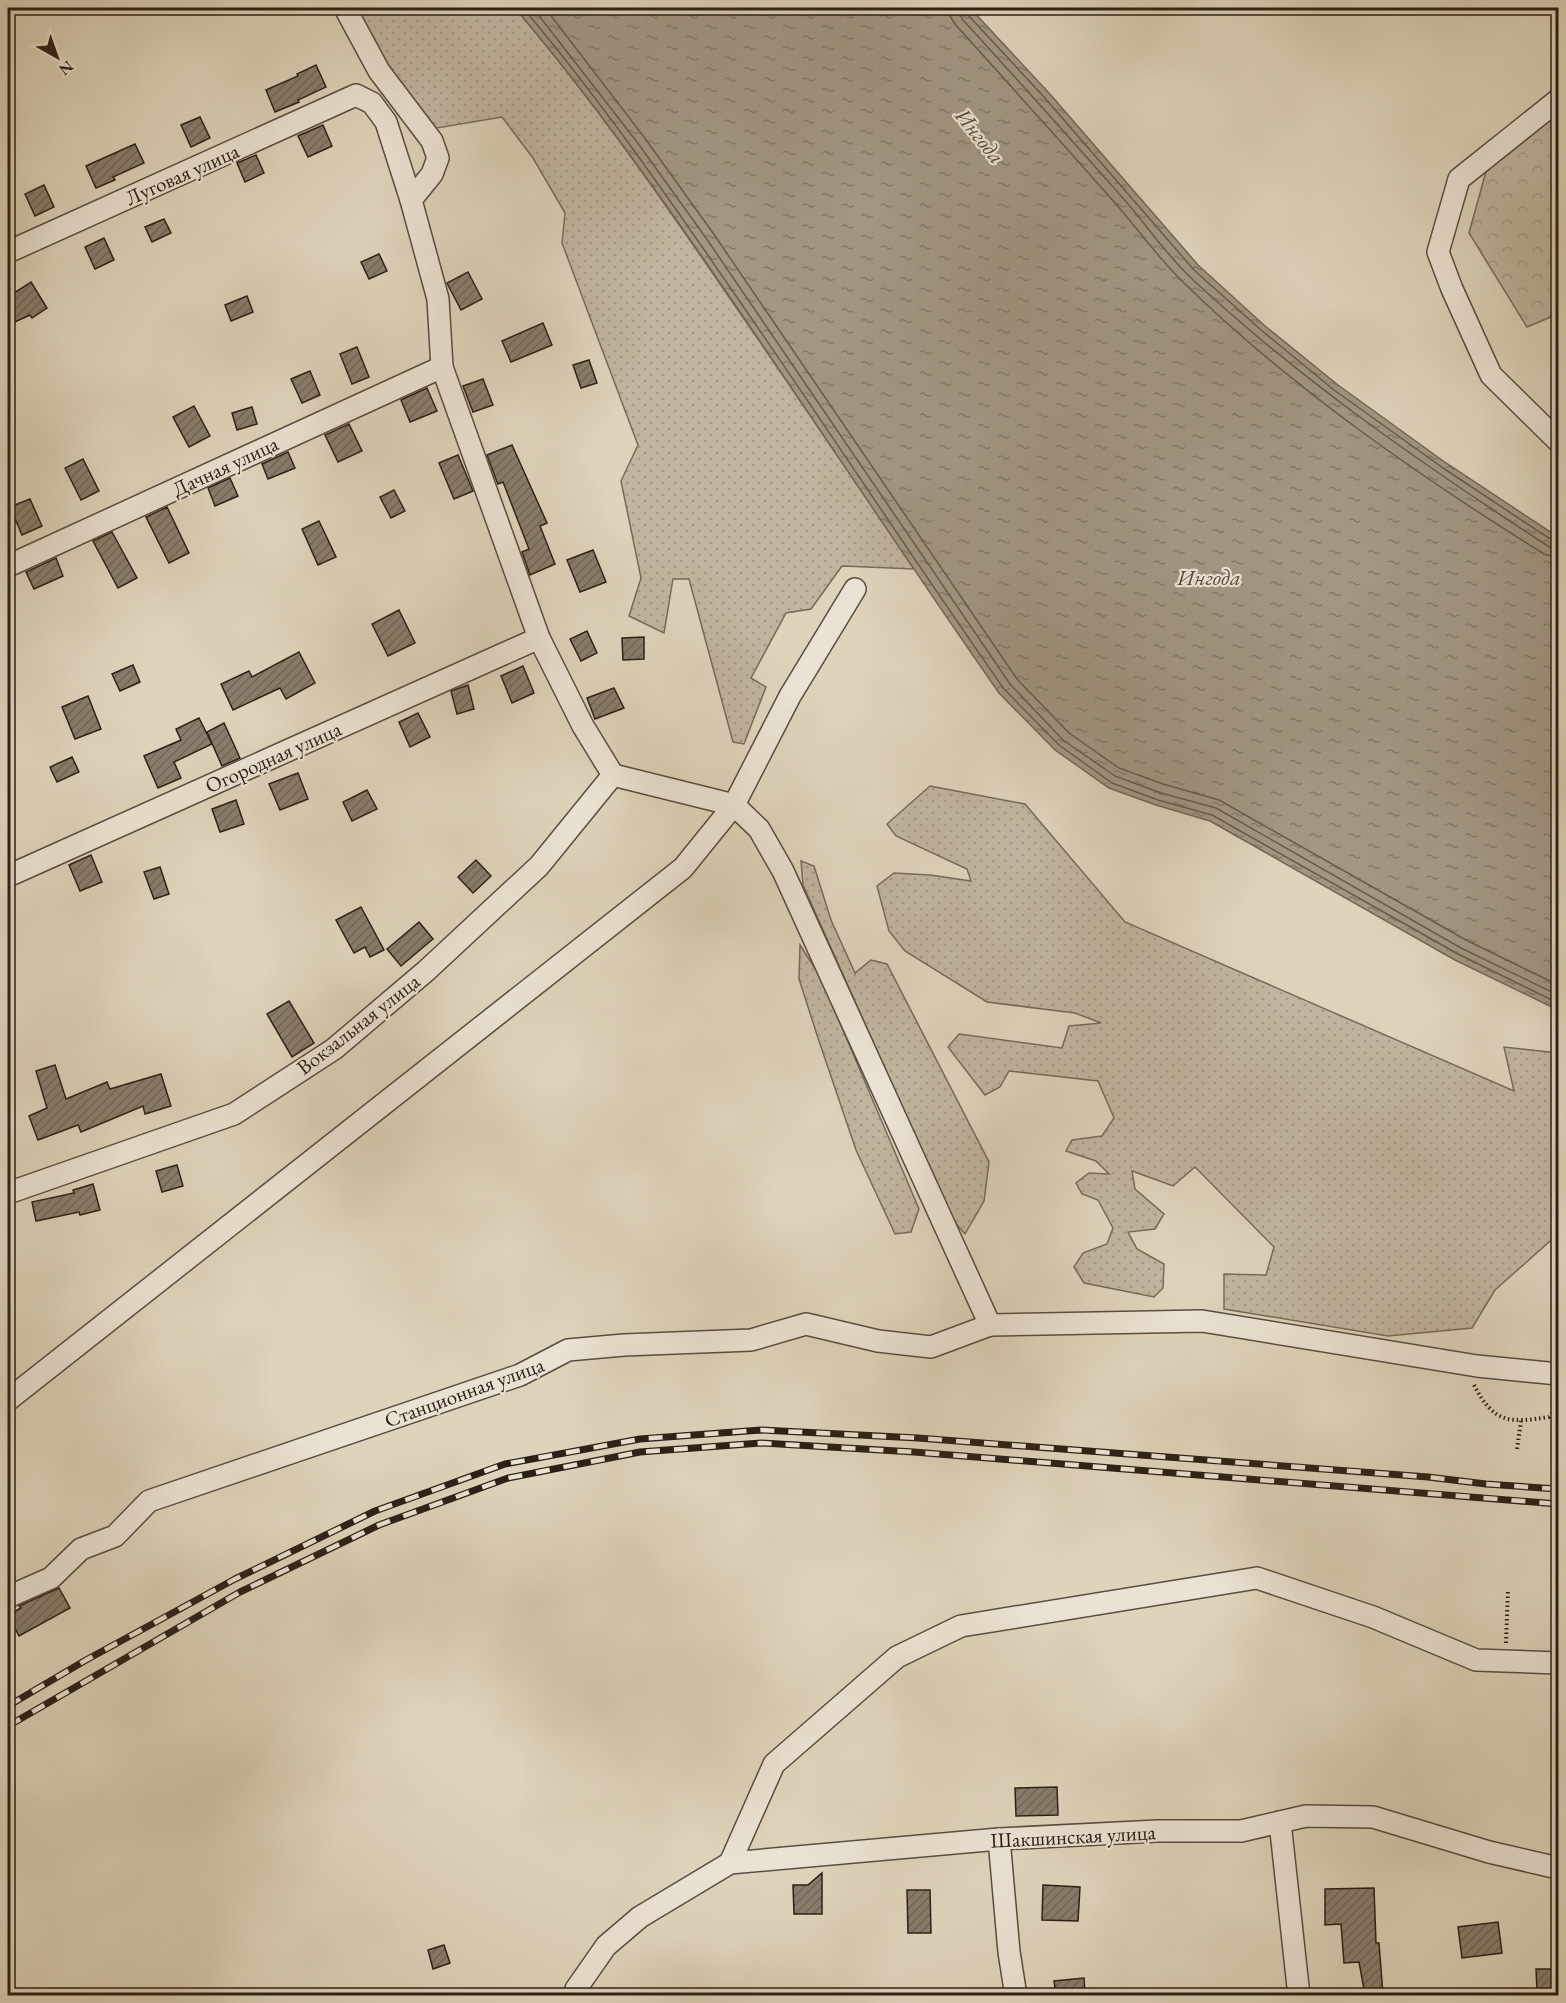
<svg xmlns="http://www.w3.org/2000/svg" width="1566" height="2003" viewBox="0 0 1566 2003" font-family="'EB Garamond',serif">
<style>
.grass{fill:url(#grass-dots);stroke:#766a5b;stroke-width:1.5}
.forest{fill:url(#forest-crowns);stroke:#766a5b;stroke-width:1.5}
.water{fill:url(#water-ripples);stroke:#726758;stroke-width:1.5}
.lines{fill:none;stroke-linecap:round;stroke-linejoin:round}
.shore{stroke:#665c4d;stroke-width:1.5}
.building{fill:url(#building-hatch);stroke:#2b2017;stroke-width:1.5}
.minor-casing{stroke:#584d40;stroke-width:24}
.path{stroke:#2b2017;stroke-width:4;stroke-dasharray:1.5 3;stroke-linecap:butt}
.minor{stroke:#eae3d3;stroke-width:21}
.rail-casing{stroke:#2b2017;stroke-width:7}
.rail{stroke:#eae3d3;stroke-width:4.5;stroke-dasharray:14;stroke-linecap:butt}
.labels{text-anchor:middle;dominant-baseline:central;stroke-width:4.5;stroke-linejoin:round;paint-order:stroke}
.street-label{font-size:21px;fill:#2b2017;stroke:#eae3d3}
.water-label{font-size:22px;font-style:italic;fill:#544a3d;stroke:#eae3d3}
</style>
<defs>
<pattern id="grass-dots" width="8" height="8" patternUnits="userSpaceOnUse" patternTransform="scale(1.5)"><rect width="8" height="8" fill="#c0b59f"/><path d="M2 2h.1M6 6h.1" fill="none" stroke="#a59b88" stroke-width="1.8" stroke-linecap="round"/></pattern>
<pattern id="forest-crowns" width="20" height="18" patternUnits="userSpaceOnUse" patternTransform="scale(1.5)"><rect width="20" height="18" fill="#c0b59f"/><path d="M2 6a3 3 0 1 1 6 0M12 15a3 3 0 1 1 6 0" fill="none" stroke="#a59b88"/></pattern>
<pattern id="water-ripples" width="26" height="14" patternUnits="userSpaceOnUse" patternTransform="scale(1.5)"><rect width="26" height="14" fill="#a19783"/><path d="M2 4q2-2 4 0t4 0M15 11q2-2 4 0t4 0" fill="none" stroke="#837b6a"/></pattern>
<pattern id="building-hatch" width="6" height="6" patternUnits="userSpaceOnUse" patternTransform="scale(1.5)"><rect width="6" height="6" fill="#887e6c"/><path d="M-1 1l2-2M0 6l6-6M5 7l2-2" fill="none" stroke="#6f6758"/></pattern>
</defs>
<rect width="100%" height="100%" fill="#ded4bb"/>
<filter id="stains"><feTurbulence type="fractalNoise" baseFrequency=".00333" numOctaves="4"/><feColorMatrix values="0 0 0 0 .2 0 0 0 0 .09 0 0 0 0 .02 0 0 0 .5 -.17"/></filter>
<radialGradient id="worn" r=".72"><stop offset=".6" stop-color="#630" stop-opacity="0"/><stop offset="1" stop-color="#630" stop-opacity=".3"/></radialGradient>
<g class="grass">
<path d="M 349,8 L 515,8 C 594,101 664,202 733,303 C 794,391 854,480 914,569 L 842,566 L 811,609 L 786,613 L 751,678 L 766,687 L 744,744 L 733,742 L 689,579 L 673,579 L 664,633 L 629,616 L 641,578 L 621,481 L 638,445 L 562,243 L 565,213 L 533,158 L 502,117 L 425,130 Z"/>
<path d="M 930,786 L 1025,804 L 1125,922 L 1514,1091 L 1504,1047 L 1558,1053 L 1558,1234 L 1495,1290 L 1472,1328 L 1388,1336 L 1224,1309 L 1224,1274 L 1266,1275 L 1274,1247 L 1195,1167 L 1173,1186 L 1132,1171 L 1135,1189 L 1164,1214 L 1155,1229 L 1128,1232 L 1137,1249 L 1164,1264 L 1163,1288 L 1154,1297 L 1084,1283 L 1074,1267 L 1083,1253 L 1107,1244 L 1113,1228 L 1098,1200 L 1082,1194 L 1076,1183 L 1089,1173 L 1109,1174 L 1096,1161 L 1066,1151 L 1072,1140 L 1102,1136 L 1114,1118 L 1098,1081 L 1009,1071 L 1000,1087 L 985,1095 L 948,1047 L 959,1034 L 1062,1048 L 1069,1026 L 1101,1023 L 1075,1013 L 987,1002 L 905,951 L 889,931 L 877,886 L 894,873 L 930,875 L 971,881 L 967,869 L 896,836 L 887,824 Z"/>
<path d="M 801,861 L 814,866 L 831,920 L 855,973 L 871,960 L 887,964 L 989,1162 L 984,1201 L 965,1234 L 952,1219 L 803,885 Z"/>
<path d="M 800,945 L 820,976 L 919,1209 L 911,1232 L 895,1234 L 856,1150 L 818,1038 L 799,979 Z"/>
</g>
<path class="forest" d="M 1558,108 L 1558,314 L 1527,327 L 1469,233 L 1487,168 Z"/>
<path class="water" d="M 515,8 L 970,8 L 1049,93 L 1198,265 L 1265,326 L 1338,385 L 1446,463 L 1558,537 L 1558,1010 L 1455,960 L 1210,821 L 1156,805 L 1109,788 L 1055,750 L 999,693 C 909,564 823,433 734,303 C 665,202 594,101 515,8 Z"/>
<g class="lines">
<g class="shore">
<path d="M 523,8 C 600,99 668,197 736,296 C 826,426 913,559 1004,689 L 1059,745 L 1112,783 L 1158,800 L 1212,815 L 1458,954 L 1558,1003"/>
<path d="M 533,8 L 637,142 L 706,238 L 1010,684 L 1063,740 L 1115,776 L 1161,793 L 1216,808 L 1461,948 L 1558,995"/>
<path d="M 545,8 L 644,137 L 713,233 L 1017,679 L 1069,733 L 1119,768 L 1163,784 L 1219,800 L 1466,940 L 1558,985"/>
<path d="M 949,8 L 950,16 L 955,24 C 1009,84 1062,143 1115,203 C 1138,229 1158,258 1183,282 C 1289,386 1419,476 1544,554 L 1558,558"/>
<path d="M 958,8 L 962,19 C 1016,78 1069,137 1122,197 C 1145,223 1165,253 1190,277 C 1297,377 1415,459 1537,539 L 1551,548 L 1558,549"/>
<path d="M 966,8 L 967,14 L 1044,97 L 1194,270 L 1261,330 L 1334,390 L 1443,468 L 1541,533 L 1554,541 L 1558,541"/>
</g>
</g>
<g class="building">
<path d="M 316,65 L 326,87 L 298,100 L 299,102 L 275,112 L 266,90 L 298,76 L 297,74 Z"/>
<path d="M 200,117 L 210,138 L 191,147 L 181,125 Z"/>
<path d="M 323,125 L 332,146 L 308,157 L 298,136 Z"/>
<path d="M 135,144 L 144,163 L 113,177 L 115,180 L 96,188 L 86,166 Z"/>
<path d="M 256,155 L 264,173 L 245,182 L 237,163 Z"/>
<path d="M 44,185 L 54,207 L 35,216 L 25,194 Z"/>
<path d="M 164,219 L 171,233 L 152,242 L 145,227 Z"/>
<path d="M 104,238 L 114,260 L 95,269 L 85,247 Z"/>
<path d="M 379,254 L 387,271 L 369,279 L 361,262 Z"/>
<path d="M 468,272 L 482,299 L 461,310 L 447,283 Z"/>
<path d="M 31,282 L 47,308 L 32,318 L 30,315 L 8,325 L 8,297 Z"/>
<path d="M 247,296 L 253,312 L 231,321 L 225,305 Z"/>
<path d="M 543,323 L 552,345 L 511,362 L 502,341 Z"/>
<path d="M 357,347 L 369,377 L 352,384 L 340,354 Z"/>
<path d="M 589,360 L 597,383 L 581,388 L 573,365 Z"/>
<path d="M 310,371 L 320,395 L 302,403 L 291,379 Z"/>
<path d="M 483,379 L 493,405 L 473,412 L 463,386 Z"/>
<path d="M 427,388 L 437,411 L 410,422 L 401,400 Z"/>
<path d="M 194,406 L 210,436 L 189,447 L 173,417 Z"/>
<path d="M 252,407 L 257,424 L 237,430 L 232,413 Z"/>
<path d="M 349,424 L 362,451 L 338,462 L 325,435 Z"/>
<path d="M 512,445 L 547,523 L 540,526 L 555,564 L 530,575 L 522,552 L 529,549 L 503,482 L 498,484 L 497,482 L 487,455 Z"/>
<path d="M 288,452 L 295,468 L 268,479 L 262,464 Z"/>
<path d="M 458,455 L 473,491 L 454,499 L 439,463 Z"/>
<path d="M 83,459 L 99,491 L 81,500 L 65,468 Z"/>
<path d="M 230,478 L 238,496 L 215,506 L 208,488 Z"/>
<path d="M 394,490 L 405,511 L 391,518 L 380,497 Z"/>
<path d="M 30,499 L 42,526 L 22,535 L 10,507 Z"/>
<path d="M 167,507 L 189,553 L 169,563 L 146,517 Z"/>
<path d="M 319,521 L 336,557 L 318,565 L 302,529 Z"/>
<path d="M 112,532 L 137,578 L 118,588 L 93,541 Z"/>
<path d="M 593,550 L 606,582 L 580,592 L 567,560 Z"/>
<path d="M 56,558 L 63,576 L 34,589 L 26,572 Z"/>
<path d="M 399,610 L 415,643 L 388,656 L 372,624 Z"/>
<path d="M 587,631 L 597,653 L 581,661 L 570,639 Z"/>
<path d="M 644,637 L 644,659 L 623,660 L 622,638 Z"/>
<path d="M 299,652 L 315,683 L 286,699 L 280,688 L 233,710 L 221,684 L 249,671 L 252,677 Z"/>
<path d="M 133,665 L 140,682 L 120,691 L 112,674 Z"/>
<path d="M 523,666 L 534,693 L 512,703 L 501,676 Z"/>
<path d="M 468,685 L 474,709 L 457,714 L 451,691 Z"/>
<path d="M 614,688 L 624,708 L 595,719 L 587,698 Z"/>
<path d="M 88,696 L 101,729 L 75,739 L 62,707 Z"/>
<path d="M 418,713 L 430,737 L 410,747 L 399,722 Z"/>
<path d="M 199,718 L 212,744 L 174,762 L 181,778 L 158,788 L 144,756 L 181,740 L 176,729 Z"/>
<path d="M 224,723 L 240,758 L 222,766 L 207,732 Z"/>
<path d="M 72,757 L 79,772 L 57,782 L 50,767 Z"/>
<path d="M 298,773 L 308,799 L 280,810 L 269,784 Z"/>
<path d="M 367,790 L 377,809 L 352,821 L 343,802 Z"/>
<path d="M 236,800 L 244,824 L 220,832 L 212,809 Z"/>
<path d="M 91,855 L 102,882 L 80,891 L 69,865 Z"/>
<path d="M 476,860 L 491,876 L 473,893 L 458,877 Z"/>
<path d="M 160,867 L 169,894 L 154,899 L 144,872 Z"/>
<path d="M 361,907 L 384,950 L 370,957 L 365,947 L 354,953 L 336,920 Z"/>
<path d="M 419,922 L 433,939 L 401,966 L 387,949 Z"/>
<path d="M 289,1001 L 314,1043 L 292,1057 L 267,1014 Z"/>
<path d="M 55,1065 L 66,1099 L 107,1082 L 110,1089 L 161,1074 L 171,1106 L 145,1114 L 143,1106 L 81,1132 L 78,1125 L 38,1140 L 29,1116 L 47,1108 L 36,1071 Z"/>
<path d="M 177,1165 L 183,1186 L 162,1192 L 156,1171 Z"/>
<path d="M 93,1184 L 100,1210 L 80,1215 L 79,1212 L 36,1221 L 32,1202 L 74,1193 L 73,1190 Z"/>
<path d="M 59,1588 L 70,1608 L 19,1636 L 8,1615 L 21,1608 L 19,1606 Z"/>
<path d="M 1057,1787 L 1058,1815 L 1016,1816 L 1015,1788 Z"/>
<path d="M 822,1873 L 822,1914 L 794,1914 L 793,1885 L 808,1885 Z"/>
<path d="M 1043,1885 L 1080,1887 L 1078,1921 L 1042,1920 Z"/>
<path d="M 1374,1888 L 1376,1943 L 1379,1943 L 1383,1995 L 1365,1995 L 1359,1962 L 1344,1963 L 1341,1924 L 1325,1925 L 1325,1889 Z"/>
<path d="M 907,1890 L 930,1890 L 931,1933 L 908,1933 Z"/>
<path d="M 1498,1922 L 1502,1953 L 1462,1958 L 1458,1927 Z"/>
<path d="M 444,1945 L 450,1963 L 433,1969 L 428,1950 Z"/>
<path d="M 1536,1969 L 1558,1969 L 1558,1991 L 1537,1992 Z"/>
<path d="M 1084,1978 L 1085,1995 L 1056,1995 L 1054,1981 Z"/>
</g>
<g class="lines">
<g class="minor-casing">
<g id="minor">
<path d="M 345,8 L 379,71 L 432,141 L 438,158 L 432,174 L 411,200 L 438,299 L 442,367 L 539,638 L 583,726 L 613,775 L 734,805 L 759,829 L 783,871 L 990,1325 L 1202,1321 L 1477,1366 L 1558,1374"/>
<path d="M 1558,100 L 1459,179 L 1438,252 L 1452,289 L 1491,375 L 1558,441"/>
<path d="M 8,252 L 356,95 L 372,103 L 386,122 L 411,200"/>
<path d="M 8,566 L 442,367"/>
<path d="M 8,876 L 539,638"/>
<path d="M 8,1193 L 234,1114 L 334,1049 L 426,971 L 539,866 L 613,775"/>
<path d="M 8,1400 L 683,868 L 734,805 L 790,696 L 855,589"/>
<path d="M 8,1597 L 51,1578 L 81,1549 L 115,1536 L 149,1501 L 520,1375 L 568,1350 L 624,1345 L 751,1340 L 806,1324 L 878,1341 L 931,1347 L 990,1325"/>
<path d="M 1280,1822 L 1299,1996"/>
<path d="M 999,1839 L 1009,1952 L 1016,1996"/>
<path d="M 730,1863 L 774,1764 L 897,1657 L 961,1626 L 1257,1578 L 1373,1617 L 1476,1660 L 1558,1663"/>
<path d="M 575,1996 L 576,1989 L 606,1946 L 640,1917 L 730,1863 L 999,1839 L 1157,1831 L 1241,1831 L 1306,1816 L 1373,1817 L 1489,1852 L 1558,1868"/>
</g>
</g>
<g class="path">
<path d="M 1474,1385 C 1494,1424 1510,1423 1549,1417 L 1558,1407"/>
<path d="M 1517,1449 L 1521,1421"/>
<path d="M 1506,1643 L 1508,1590"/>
</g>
<use href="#minor" class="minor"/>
<g class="rail-casing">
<g id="rail">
<path d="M 8,1706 L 86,1660 L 235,1579 L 375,1511 L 505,1464 L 640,1439 L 761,1430 L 918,1438 L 1428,1477 L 1486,1484 L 1558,1489"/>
<path d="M 8,1726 L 240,1592 L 379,1525 L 508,1478 L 640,1452 L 761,1443 L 914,1452 L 1558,1504"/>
</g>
</g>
<use href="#rail" class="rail"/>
</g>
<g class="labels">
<g class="street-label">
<text transform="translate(182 174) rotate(-24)">Луговая улица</text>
<text transform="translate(225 466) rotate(-25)">Дачная улица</text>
<text transform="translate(273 757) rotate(-24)">Огородная улица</text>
<text transform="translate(358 1024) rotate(-38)">Вокзальная улица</text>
<text transform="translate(464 1392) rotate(-20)">Станционная улица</text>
<text transform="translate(1073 1836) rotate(-3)">Шакшинская улица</text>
</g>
<g class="water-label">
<text transform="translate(980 136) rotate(51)">Ингода</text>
<text x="1209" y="577">Ингода</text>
</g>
</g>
<rect width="1566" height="2003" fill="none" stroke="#ded4bb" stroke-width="30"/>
<rect x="9" y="9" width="1548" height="1985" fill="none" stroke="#2b2017" stroke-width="3"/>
<rect x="15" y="15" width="1536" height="1973" fill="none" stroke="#2b2017" stroke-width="1.5"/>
<g transform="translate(57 57) rotate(140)" stroke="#eae3d3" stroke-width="4.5" paint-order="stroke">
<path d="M0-4.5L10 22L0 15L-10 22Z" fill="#2b2017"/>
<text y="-9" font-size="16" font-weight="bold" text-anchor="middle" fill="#2b2017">N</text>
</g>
<rect width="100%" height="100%" filter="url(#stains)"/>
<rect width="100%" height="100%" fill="url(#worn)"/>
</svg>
